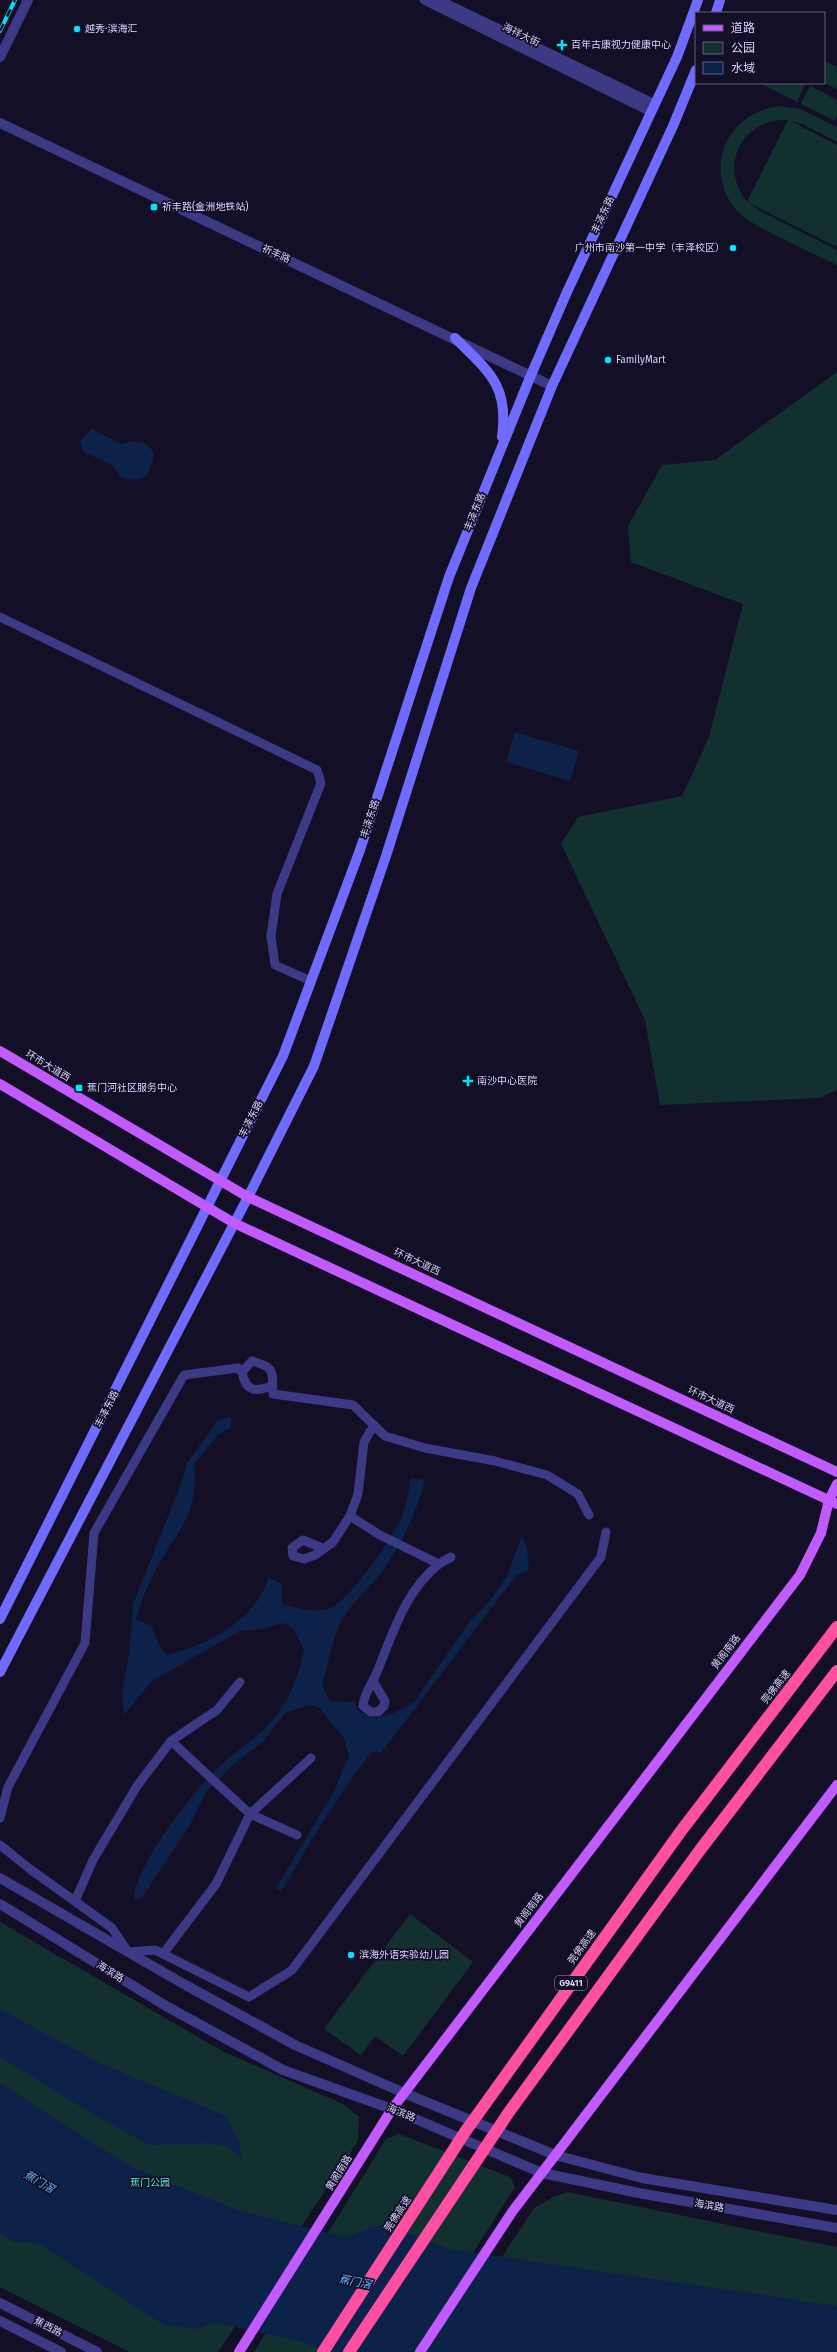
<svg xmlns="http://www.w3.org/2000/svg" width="837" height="2352" viewBox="0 0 837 2352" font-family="'Fira Sans','Noto Sans SC',sans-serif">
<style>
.green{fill:#12302f;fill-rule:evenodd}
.water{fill:#0c2248}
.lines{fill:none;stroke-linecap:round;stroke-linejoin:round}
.minor{stroke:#3d3a85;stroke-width:9}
.tertiary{stroke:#3d3a85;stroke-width:10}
.secondary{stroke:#6f6bff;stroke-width:10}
.primary{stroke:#c25bff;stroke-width:10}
.rail-casing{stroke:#00e5ff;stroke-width:4}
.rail{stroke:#130f26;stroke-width:2.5;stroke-dasharray:8;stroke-linecap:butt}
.motorway-bridge{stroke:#ff4fa3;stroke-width:12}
.poi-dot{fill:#00e5ff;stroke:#130f26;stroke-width:1.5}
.labels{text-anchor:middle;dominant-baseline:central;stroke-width:3.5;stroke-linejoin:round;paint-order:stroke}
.shield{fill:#130f26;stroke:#9e99be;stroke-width:1}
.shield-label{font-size:9px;font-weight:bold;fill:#d9d4ff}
.poi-label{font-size:10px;fill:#d9d4ff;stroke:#130f26;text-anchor:start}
.street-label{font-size:10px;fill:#d9d4ff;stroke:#130f26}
.park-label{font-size:10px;fill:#5fe0c0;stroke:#130f26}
.water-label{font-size:11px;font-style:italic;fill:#62b6ff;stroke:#130f26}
</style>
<rect width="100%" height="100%" fill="#130f26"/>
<g class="green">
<path d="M 824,61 L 837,67 L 837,89 L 824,83 Z"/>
<path d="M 764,83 L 803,83 L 805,84 L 797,102 L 763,85 Z"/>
<path d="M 810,86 L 837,100 L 837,116 L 835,121 L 801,104 Z"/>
<path d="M 780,106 L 800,109 L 837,127 L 837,142 L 804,125 L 791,121 L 837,145 L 837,247 L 749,203 L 760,211 L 837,250 L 837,265 C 812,252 757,230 738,212 C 720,193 715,164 727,141 C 738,120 757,109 780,106 ZM 788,120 L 747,202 C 718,166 742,118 788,120 Z"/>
<path d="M 837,372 L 837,1090 L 820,1098 L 660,1105 L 645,1020 L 561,844 L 578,817 L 682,796 L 709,737 L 743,604 L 631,562 L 628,526 L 662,465 L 715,460 Z"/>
<path d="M 410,1914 L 473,1962 L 403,2056 L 375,2036 L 361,2055 L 324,2029 Z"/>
<path d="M 0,1922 L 224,2052 L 343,2104 L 359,2117 L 358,2141 L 218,2352 L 130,2352 L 0,2287 Z"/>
<path d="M 399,2134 L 510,2177 L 515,2187 L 410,2352 L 254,2352 L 386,2139 Z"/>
<path d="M 567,2192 L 837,2247 L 837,2352 L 440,2352 L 534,2208 L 553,2197 Z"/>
</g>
<g class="water">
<path d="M 92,429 L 121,444 L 132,441 L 145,443 L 154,452 L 152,464 L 146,477 L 132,480 L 121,477 L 112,465 L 84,452 L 80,441 Z"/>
<path d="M 515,732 L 579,751 L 570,781 L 506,762 Z"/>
<path d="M 231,1417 L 231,1427 L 217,1436 L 194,1464 C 198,1509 185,1522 163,1557 C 151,1577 142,1597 136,1619 L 151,1626 L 160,1646 L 167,1655 C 209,1644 255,1621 269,1577 L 281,1584 L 283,1604 C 295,1608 319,1614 331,1608 C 351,1598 397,1533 404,1511 C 407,1501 409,1489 411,1478 L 425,1480 C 417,1512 401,1545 382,1572 C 369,1589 352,1602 341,1621 C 333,1636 327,1669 322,1686 L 330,1701 L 354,1702 L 359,1712 L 375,1718 L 392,1714 L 414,1702 L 470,1621 L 488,1603 L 506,1578 L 522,1536 L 527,1548 L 529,1570 L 516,1576 L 381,1753 L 373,1751 C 337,1794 310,1844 281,1892 L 276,1888 L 334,1791 L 349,1756 L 343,1736 L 335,1728 L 320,1708 L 309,1705 L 285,1713 L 263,1742 L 235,1763 L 206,1792 L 191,1823 L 142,1898 L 134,1899 C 134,1867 194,1790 218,1768 C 240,1747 263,1736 280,1710 C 294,1690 299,1672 304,1649 L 293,1629 L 284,1623 L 261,1629 L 240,1631 L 152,1681 L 124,1715 L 122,1690 L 129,1654 L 133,1604 L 181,1484 L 187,1463 L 218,1420 Z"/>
<path d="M 0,2009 L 100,2063 L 226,2116 L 240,2144 L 241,2157 L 226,2146 L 208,2143 L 149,2145 L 94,2115 L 0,2057 Z"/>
<path d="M 0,2083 L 131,2167 L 240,2211 L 345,2237 L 385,2224 L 449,2249 L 837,2306 L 837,2352 L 327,2352 L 299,2341 L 214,2322 L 198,2329 L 164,2325 L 38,2243 L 13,2242 L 0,2232 Z"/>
</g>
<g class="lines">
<g class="minor">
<path d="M 424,0 L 651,112"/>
<path d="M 439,0 L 655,104"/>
<path d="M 0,617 L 317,770 L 321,783 L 277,894 L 271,936 L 275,965 L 311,981"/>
<path d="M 272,1386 C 255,1392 246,1392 242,1372 L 252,1361 C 278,1368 271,1373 273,1394 L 353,1405 L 385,1436 L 425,1448 L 495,1461 L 547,1475 L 578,1494 L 589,1515"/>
<path d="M 350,1516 L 380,1535 L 439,1564 L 451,1557"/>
<path d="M 322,1548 L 303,1540 L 292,1548 L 293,1556 L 304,1559 L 315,1555 L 333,1542 L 350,1516 L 358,1494 L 364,1442 L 374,1425"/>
<path d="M 373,1681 L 385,1701 L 384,1706 L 378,1712 L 371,1712 L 363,1706 C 364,1693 372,1684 377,1672 C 393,1633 405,1591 439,1564"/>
<path d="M 0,1818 L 8,1787 L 85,1643 L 94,1533 L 184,1375 L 238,1368 L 242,1372"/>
<path d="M 297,1835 L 250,1814 L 311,1758"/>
<path d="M 0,1845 L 30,1869 L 112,1928 L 128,1952 L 155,1950 L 249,1997 L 292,1970 L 601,1557 L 606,1532"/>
<path d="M 75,1901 L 93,1860 L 137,1786 L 171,1741 L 217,1710 L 240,1682"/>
<path d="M 163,1954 L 216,1884 L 250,1814 L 171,1741"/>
</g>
<g class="tertiary">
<path d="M 0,57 L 28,0"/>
<path d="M 0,123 L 552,386"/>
<path d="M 0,1878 L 180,1982 L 295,2045 L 404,2093 L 555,2155 L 642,2178 L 837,2210"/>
<path d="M 0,1904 L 166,2006 L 283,2070 L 392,2109 L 542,2173 L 639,2193 L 837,2228"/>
<path d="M 0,2303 L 97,2352"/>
<path d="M 0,2321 L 61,2352"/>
</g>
<g class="secondary">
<path d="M 716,13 L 720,0"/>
<path d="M 455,338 C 489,372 509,385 502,437"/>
<path d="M 0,1619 L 283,1056 L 360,850 L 449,577 L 531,375 L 567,292 L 677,57 L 698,0"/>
<path d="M 0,1672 L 248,1197 L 314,1066 L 386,856 L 471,588 L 552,386 L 673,126 L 696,70"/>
</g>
<g class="primary">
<path d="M 0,1051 L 248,1197 L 837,1472"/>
<path d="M 0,1084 L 234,1223 L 837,1504"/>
<path d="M 239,2352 L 392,2109 L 800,1575 L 821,1533 L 829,1500 L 837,1484"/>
<path d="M 420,2352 L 512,2212 L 837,1785"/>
</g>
<g class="rail-casing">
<path id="rail" d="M 0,31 L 15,0"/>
</g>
<use href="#rail" class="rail"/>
<g class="motorway-bridge">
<path d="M 323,2352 L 465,2132 L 681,1831 L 837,1627"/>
<path d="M 349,2352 L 509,2112 L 700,1850 L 837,1671"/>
</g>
</g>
<g class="poi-dot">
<circle cx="77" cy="29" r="4"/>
<path d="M560 39h4v4h4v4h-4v4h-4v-4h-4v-4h4z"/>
<rect x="150" y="203" width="8" height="8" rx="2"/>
<circle cx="733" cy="248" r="4"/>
<circle cx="608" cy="360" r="4"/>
<path d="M466 1075h4v4h4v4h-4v4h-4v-4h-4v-4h4z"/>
<rect x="75" y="1084" width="8" height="8" rx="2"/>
<circle cx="351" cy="1955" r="4"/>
</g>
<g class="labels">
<rect class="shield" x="555" y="1976" width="32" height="14" rx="3"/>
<g class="shield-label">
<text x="571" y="1983">G9411</text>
</g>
<g class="poi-label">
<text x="85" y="29">越秀·滨海汇</text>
<text x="571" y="45">百年古康视力健康中心</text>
<text x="162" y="207">祈丰路(金洲地铁站)</text>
<text x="725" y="248" text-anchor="end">广州市南沙第一中学（丰泽校区）</text>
<text x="616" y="360">FamilyMart</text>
<text x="477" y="1081">南沙中心医院</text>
<text x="87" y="1088">蕉门河社区服务中心</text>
<text x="359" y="1955">滨海外语实验幼儿园</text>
</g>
<g class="street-label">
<text transform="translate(521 35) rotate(26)">海祥大街</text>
<text transform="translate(603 215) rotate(-65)">丰泽东路</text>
<text transform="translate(276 254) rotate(25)">祈丰路</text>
<text transform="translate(475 512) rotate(-68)">丰泽东路</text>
<text transform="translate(370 819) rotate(-72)">丰泽东路</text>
<text transform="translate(48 1066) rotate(31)">环市大道西</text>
<text transform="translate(251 1119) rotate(-63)">丰泽东路</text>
<text transform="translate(417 1262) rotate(25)">环市大道西</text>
<text transform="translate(711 1400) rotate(25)">环市大道西</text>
<text transform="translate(107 1409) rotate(-63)">丰泽东路</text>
<text transform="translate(726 1652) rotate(-53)">黄阁南路</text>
<text transform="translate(776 1687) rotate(-52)">莞佛高速</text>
<text transform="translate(529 1910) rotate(-53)">黄阁南路</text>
<text transform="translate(582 1947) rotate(-54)">莞佛高速</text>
<text transform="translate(110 1972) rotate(32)">海滨路</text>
<text transform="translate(401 2113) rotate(22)">海滨路</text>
<text transform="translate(339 2173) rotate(-58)">黄阁南路</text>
<text transform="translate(709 2206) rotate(10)">海滨路</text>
<text transform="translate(398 2214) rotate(-57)">莞佛高速</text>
<text transform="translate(48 2327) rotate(27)">蕉西路</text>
</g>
<g class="park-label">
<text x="150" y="2183">蕉门公园</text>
</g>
<g class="water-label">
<text transform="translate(39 2182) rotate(30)">蕉门滘</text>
<text transform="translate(355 2282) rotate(11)">蕉门滘</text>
</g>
</g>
<rect x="695" y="12" width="130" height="72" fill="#130f26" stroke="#625e7d"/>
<rect x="703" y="25" width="20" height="6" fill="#c25bff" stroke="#625e7d"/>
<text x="731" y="32" font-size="12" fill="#d9d4ff">道路</text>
<rect x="703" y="42" width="20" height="12" fill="#12302f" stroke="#625e7d"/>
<text x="731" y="52" font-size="12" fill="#d9d4ff">公园</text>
<rect x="703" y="62" width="20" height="12" fill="#0c2248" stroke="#625e7d"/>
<text x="731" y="72" font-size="12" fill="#d9d4ff">水域</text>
</svg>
